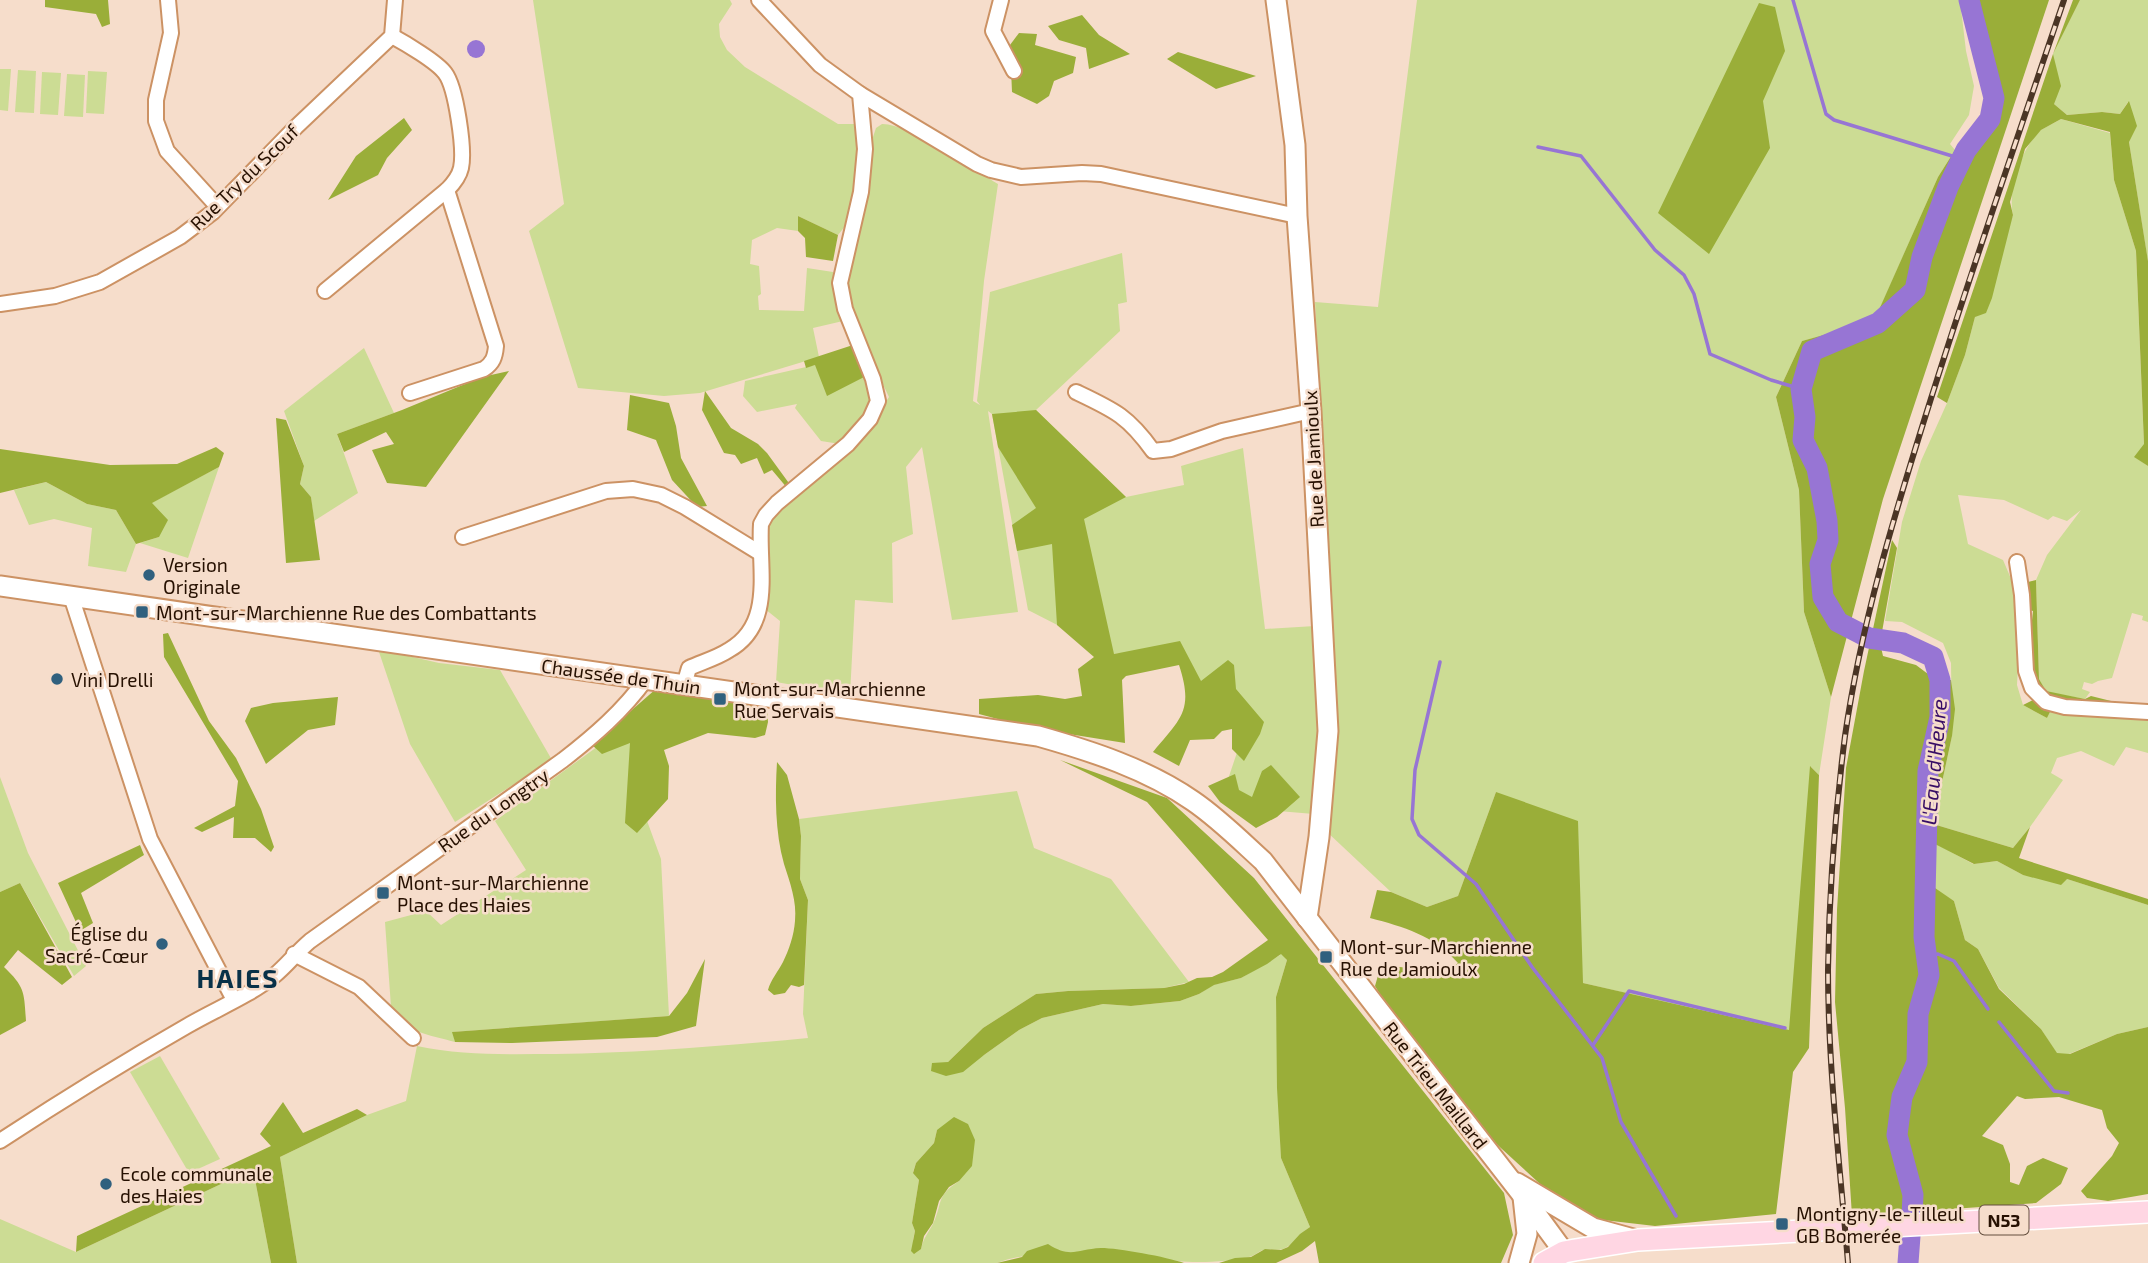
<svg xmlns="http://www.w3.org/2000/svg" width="2148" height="1263" viewBox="0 0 2148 1263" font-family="'Exo 2',sans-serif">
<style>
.green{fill:#ccdc94;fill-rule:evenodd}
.forest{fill:#9aae39}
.water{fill:#9775d4}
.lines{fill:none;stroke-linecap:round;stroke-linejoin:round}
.stream{stroke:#9775d4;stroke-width:3.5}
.river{stroke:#9775d4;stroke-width:21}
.street-casing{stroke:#cc9264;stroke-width:18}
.secondary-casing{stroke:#cc9264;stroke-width:23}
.primary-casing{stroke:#fff;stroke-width:24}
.street{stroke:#fff;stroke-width:14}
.secondary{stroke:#fff;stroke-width:19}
.primary{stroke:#ffd6e3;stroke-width:21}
.rail-casing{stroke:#4b3525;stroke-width:6}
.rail{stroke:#f6ddcb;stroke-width:3.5;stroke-dasharray:10;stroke-linecap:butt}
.poi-dot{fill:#30607e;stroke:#f6ddcb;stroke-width:2.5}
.labels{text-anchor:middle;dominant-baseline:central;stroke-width:5;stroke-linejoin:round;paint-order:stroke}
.shield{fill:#f6ddcb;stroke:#644e3e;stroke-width:2}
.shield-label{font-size:18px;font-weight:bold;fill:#261001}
.street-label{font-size:19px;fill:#261001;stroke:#f6ddcb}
.poi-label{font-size:19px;fill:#261001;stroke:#f6ddcb;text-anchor:start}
.water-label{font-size:21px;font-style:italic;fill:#370d65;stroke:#f6ddcb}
.district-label{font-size:26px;font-weight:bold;letter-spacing:2px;fill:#083148;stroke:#f6ddcb}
</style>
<rect width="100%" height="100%" fill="#f6ddcb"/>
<g class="green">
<path d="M 533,0 L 730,0 L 732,4 L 719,24 L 720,37 L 727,50 L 745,67 L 838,124 L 858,124 L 860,153 L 856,180 L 846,225 L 838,235 L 798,216 L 798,231 L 777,228 L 752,240 L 750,264 L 759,266 L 761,294 L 758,296 L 759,310 L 804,311 L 807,268 L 833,272 L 843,321 L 813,328 L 819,357 L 700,393 L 664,396 L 578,388 L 529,231 L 564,204 Z"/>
<path d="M 1417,0 L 1960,0 L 1966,51 L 1974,86 L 1969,115 L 1950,144 L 1955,150 L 1938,177 L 1874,322 L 1802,341 L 1776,397 L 1799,490 L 1804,612 L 1831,697 L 1819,775 L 1811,767 L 1790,1031 L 1583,983 L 1496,792 L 1458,896 L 1427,907 L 1391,892 L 1326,831 L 1328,618 L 1333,618 L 1315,302 L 1378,307 Z"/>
<path d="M 2080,0 L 2148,0 L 2148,262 L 2129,142 L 2128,102 L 2120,114 L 2102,112 L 2067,115 L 2054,104 L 2053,54 Z"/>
<path d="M 0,69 L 11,69 L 8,111 L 0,110 Z"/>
<path d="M 18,70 L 36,71 L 34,113 L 15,112 Z"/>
<path d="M 88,71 L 107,72 L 104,114 L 86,113 Z"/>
<path d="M 42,72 L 61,73 L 58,115 L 40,114 Z"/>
<path d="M 67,74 L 85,75 L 83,117 L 64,116 Z"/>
<path d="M 2061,119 L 2110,133 L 2114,180 L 2136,251 L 2144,445 L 2135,457 L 2148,466 L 2148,622 L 2142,620 L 2143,616 L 2132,613 L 2112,678 L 2098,681 L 2092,684 L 2084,682 L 2082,689 L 2090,692 L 2085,699 L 2046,692 L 2039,679 L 2036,580 L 2047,555 L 2081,510 L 2067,521 L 2053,516 L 2048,520 L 2004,500 L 1958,495 L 1968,544 L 2003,560 L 2015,588 L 2019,646 L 2017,685 L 2023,705 L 2047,718 L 2051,710 L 2148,715 L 2148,753 L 2126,747 L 2114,766 L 2081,751 L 2057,758 L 2051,773 L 2063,780 L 2030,827 L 2013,848 L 1933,824 L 1952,736 L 1951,663 L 1943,643 L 1902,622 L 1885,621 L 1902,522 L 1921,461 L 1947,403 L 1965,355 L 1975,317 L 2013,215 C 2007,191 2022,146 2041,130 C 2047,126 2055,123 2061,119 Z"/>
<path d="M 882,124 C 907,123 974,169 998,184 L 984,281 L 973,401 L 980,405 L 977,401 L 990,292 L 1122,253 L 1127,302 L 1118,304 L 1120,331 L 1036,410 L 1126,497 L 1184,485 L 1181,466 L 1243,448 L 1265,629 L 1315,626 L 1317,740 L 1314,814 L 1278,811 L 1222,797 L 1250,714 L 1196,688 L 1182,646 L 1114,654 L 1028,610 L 992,414 L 988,411 L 1018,612 L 952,620 L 922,447 L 906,467 L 913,534 L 892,543 L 893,603 L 855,600 L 850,695 L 776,682 L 780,621 L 765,609 L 765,523 L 870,426 L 889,397 L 863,343 L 844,285 L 869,149 L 876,128 Z"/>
<path d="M 364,348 L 394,413 L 337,434 L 358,493 L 314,521 L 311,497 L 300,484 L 304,466 L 284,411 Z"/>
<path d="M 815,365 L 868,375 C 880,408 860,422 840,444 L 821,441 L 795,408 L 797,404 L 757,412 L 743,396 L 745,381 Z"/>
<path d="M 219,467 L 188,558 L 140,543 L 159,537 L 151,503 Z"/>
<path d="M 46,482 L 87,504 L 116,510 L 136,544 L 126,572 L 88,566 L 92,528 L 54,519 L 29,525 L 14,490 Z"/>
<path d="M 378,649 L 439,663 L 500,670 L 552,760 L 455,822 L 410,744 Z"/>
<path d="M 640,729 L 646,818 L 661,859 L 669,1016 L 453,1032 L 455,1042 C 430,1035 404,1033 391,1007 L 385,922 L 426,911 L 441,925 L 526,870 L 495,821 L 601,744 Z"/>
<path d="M 0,777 L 28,853 L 86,966 L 74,976 L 20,883 L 0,892 Z"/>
<path d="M 1017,791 L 1034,848 L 1111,879 L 1189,982 L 1164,988 L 1068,991 L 1036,994 L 983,1028 L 948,1062 L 932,1071 L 984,1055 L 1019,1030 L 1042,1018 L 1103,1004 L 1131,1006 L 1180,1001 L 1199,994 L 1213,985 L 1241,978 L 1280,955 L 1280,952 L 1287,960 L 1276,997 L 1281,1158 L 1310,1227 C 1301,1233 1294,1244 1285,1248 C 1278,1252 1271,1248 1263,1250 C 1258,1252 1254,1256 1249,1257 C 1232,1262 1194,1263 1178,1261 C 1125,1257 1047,1244 997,1263 L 297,1263 L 280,1157 L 367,1115 L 406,1101 L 417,1046 C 463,1056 509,1054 556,1054 C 640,1053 724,1046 808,1038 L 803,1014 L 808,900 L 800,879 L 801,836 L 799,819 ZM 937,1130 L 959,1181 C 935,1197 943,1203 933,1224 C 928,1233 923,1239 921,1249 L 913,1240 L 915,1231 L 912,1223 L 919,1180 L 913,1172 L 916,1163 L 934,1143 Z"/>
<path d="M 1933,842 L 1973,864 L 1997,861 L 2023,875 L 2067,879 L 2148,905 L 2148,1027 L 2117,1034 L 2069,1054 L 2057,1054 L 2041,1029 L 1999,988 L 1978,949 L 1965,940 L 1954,901 L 1935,889 L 1933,874 Z"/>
<path d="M 160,1056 L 220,1159 L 189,1173 L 130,1072 Z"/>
<path d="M 253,1169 L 271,1263 L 0,1263 L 0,1219 L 76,1252 Z"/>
</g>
<g class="forest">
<path d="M 45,0 L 108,0 L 110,24 L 102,27 L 96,14 L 45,7 Z"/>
<path d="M 1974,0 L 2049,0 L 1883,499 L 1831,697 L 1804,612 L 1799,490 L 1776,397 L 1802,341 L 1874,321 L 1938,177 L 1955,150 L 1973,154 L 1994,120 L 1999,97 Z"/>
<path d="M 2073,0 L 2080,0 L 2053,54 L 2061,86 L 2054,104 L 2067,115 L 2102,112 L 2120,114 L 2129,101 L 2137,126 L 2129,142 L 2148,261 L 2148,466 L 2134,457 L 2144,444 L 2136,251 L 2114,180 L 2110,132 L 2061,119 L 2041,130 L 2025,149 L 2010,202 L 2013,215 L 1992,298 L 1986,313 L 1975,317 L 1965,355 L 1947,403 L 1937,397 L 2053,54 Z"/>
<path d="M 1759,3 L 1775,7 L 1785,51 L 1763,101 L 1770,148 L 1709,254 L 1658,213 Z"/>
<path d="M 1082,15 L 1099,35 L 1130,54 L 1089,69 L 1086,48 L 1059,40 L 1048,26 Z"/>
<path d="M 1019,33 L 1037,34 L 1035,45 L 1076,57 L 1073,73 L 1054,81 L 1049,96 L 1037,104 L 1012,92 L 1010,45 Z"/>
<path d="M 1178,52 L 1256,76 L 1216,89 L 1167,59 Z"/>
<path d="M 404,118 L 412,130 L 387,158 L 378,175 L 328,200 L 356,156 Z"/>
<path d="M 798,216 L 838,235 L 833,261 L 806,257 L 805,238 L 798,231 Z"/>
<path d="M 856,344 L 868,375 L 827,396 L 815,365 L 806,368 L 804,361 Z"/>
<path d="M 509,371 L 426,487 L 387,483 L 372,450 L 394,444 L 386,432 L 344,452 L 337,434 L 402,410 L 482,377 Z"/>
<path d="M 705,391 L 731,428 L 758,444 L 767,453 L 791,486 L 788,489 L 772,470 L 764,474 L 757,458 L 741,464 L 735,455 L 724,453 L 702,410 Z"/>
<path d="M 630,395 L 669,403 L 676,426 L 681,458 L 707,506 L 697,507 L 672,480 L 656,440 L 627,430 Z"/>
<path d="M 1036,410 L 1126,497 L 1084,519 L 1114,654 L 1180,641 L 1201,681 L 1228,660 L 1234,665 L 1236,689 L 1264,722 L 1260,734 L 1244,761 L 1232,749 L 1232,729 L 1222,731 L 1214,739 L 1190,740 L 1179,766 L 1153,752 C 1181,718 1194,711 1179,665 L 1126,676 L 1122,680 L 1125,743 L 1031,728 L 979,714 L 979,699 L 1038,695 L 1065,699 L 1082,696 L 1078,669 L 1094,657 L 1057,625 L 1052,544 L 1017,551 L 1012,525 L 1036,508 L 998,447 L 992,414 Z"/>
<path d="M 276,418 L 286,420 L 304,466 L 300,484 L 311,497 L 320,560 L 286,563 Z"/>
<path d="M 216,447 L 224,453 L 219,467 L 152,503 L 168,520 L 159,537 L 136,544 L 116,510 L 87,504 L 46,482 L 0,493 L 0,449 L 110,465 L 177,464 Z"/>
<path d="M 1892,540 L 1897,548 L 1880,643 L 1883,656 L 1916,665 L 1936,680 L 1951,680 L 1955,709 L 1952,736 L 1933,824 L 2013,848 L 2030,827 L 2019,858 L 2148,899 L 2148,905 L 2067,879 L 2061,885 L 2023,875 L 1997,861 L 1974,864 L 1933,843 L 1933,874 L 1935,888 L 1954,901 L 1965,940 L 1978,949 L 1999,989 L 2041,1029 L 2057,1053 L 2070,1054 L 2117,1034 L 2148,1027 L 2148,1194 L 2108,1201 L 2087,1198 L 2081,1191 L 2112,1156 L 2119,1143 L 2107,1128 L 2102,1110 L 2059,1097 L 2025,1099 L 2017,1096 L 1982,1136 L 2003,1145 L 2010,1164 L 2010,1182 L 2019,1185 L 2027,1166 L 2043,1158 L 2068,1168 L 2061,1184 L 2036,1203 L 1852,1216 L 1845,1108 L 1835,1002 L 1837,910 L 1846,768 L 1864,671 Z"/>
<path d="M 2036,580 L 2039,679 L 2046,691 L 2085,699 L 2091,696 L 2123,704 L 2051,710 L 2047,718 L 2023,705 L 2035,699 L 2029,648 L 2033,611 L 2025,609 L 2024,583 Z"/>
<path d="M 168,633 L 209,721 L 236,758 L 261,809 L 274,847 L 271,852 L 255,838 L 233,838 L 234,817 L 202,832 L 194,828 L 235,806 L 238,781 L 164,657 L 163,634 Z"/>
<path d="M 657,688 L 767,709 L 768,722 L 765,735 L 755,738 L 708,733 L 664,750 L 669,766 L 668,799 L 637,833 L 625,823 L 630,743 L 602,754 L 592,745 Z"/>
<path d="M 338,697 L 335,725 L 308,730 L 266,764 L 245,721 L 251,708 L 273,703 Z"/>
<path d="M 1060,760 L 1167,798 L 1254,878 L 1504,1193 L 1513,1235 L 1501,1263 L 1319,1263 L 1315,1241 L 1302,1251 L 1276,1263 L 1219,1263 L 1235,1258 L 1251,1257 L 1265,1249 L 1281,1250 L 1288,1247 L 1300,1234 L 1310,1227 L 1281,1158 L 1277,1088 L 1276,997 L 1287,960 L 1281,954 L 1267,964 L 1241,978 L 1214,985 L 1199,994 L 1180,1001 L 1131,1006 L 1103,1004 L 1042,1018 L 1019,1030 L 984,1055 L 963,1072 L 946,1076 L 931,1071 L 932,1063 L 948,1062 L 983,1028 L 1036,994 L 1068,991 L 1164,988 L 1184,984 L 1197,978 L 1212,977 L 1223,972 L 1268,940 L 1147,802 Z"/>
<path d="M 777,762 L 787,775 L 799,819 L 801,836 L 800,879 L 808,900 L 804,985 L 799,987 L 791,985 L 785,993 L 774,995 L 768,990 C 771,979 778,972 783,962 C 789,950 794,935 795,921 C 797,901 790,883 784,864 C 775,832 775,795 777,762 Z"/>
<path d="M 1271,765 L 1300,797 L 1277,817 L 1256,828 L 1220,802 L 1208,786 L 1235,774 L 1239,790 L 1252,797 L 1262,771 Z"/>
<path d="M 1810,766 L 1819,775 L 1809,1048 L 1793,1072 L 1776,1214 L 1655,1226 L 1586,1218 L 1550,1193 L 1491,1139 L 1387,1006 L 1375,986 L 1381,965 L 1447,972 L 1458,963 C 1433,935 1404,927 1370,918 L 1377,890 L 1391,892 L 1427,907 L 1458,896 L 1496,792 L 1578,821 L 1583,983 L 1789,1030 Z"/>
<path d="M 140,845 L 144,855 L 81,893 L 93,923 L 80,931 L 58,883 Z"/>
<path d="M 20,883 L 72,977 L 62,985 L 18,950 L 4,967 C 25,987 24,992 26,1021 L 0,1035 L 0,892 Z"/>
<path d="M 705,959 L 696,1026 L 657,1037 L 512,1043 L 455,1042 L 452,1032 L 669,1016 L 687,993 Z"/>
<path d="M 283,1102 L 303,1133 L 357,1109 L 367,1115 L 280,1157 L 297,1263 L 271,1263 L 253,1169 L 76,1252 L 77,1236 L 271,1146 L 260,1134 Z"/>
<path d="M 954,1117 L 968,1124 L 975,1140 L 972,1166 L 959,1181 L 949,1187 L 939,1201 L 933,1223 L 924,1236 L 921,1249 L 914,1254 L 911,1251 L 915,1231 L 912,1223 L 919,1180 L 913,1173 L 916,1163 L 934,1143 L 937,1130 Z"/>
<path d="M 1048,1244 C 1071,1259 1077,1249 1101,1248 C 1118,1248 1167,1257 1184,1263 L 997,1263 L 1022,1257 L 1027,1251 Z"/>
</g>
<circle class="water" cx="476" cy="49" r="9"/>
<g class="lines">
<g class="stream">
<path d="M 1793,0 L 1826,114 L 1834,120 L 1962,159"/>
<path d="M 1538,147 L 1581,156 L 1655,250 L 1684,275 L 1694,294 L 1710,354 L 1771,380 L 1801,389"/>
<path d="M 1440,662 L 1415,770 L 1412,819 L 1419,835 L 1476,884 L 1532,967 L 1602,1058 L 1621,1122 L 1676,1216"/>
<path d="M 1926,957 L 1938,954 L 1954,961 L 1988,1009"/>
<path d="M 1999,1022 L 2054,1091 L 2068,1093"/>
<path d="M 1593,1045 L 1629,991 L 1785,1028"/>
</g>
<g class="river">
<path d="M 1912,1215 L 1913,1195 L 1897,1135 L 1902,1097 L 1917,1062 L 1918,1014 L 1929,975 L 1924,937 L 1928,771 L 1940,717 L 1940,680 L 1933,657 L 1903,643 L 1869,638 L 1838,622 L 1823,597 L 1820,564 L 1828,540 L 1827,521 L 1817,468 L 1803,440 L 1805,417 L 1801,389 L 1812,351 L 1878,323 L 1915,290 L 1922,257 L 1948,187 L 1966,150 L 1990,119 L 1994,98 L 1969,0"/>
<path d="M 1908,1263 L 1910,1236"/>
</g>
<g class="street-casing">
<g id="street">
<path d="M 168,0 L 171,33 L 156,100 L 156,121 L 167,151 L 217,206"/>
<path d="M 1001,0 L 993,31 L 1014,71"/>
<path d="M 860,94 L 977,164 L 991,170 L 1021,177 L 1082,173 L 1101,174 L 1297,216"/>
<path d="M 325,291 L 447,190 C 454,183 459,177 461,168 C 465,150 456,87 445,73 C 437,62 405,43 392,36"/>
<path d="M 0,304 L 55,296 L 100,282 L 180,237 L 213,212 L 296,127 L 392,36 L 395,0"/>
<path d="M 1076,392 C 1114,410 1128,416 1153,451 L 1171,449 L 1222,431 L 1311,411"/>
<path d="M 410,393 L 484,369 C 493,363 495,357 496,346 L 447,190"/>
<path d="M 463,537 L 606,491 L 633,489 L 661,495 L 685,507 L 760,553"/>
<path d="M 2017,562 L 2022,595 L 2026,671 L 2032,688 L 2046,702 L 2065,707 L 2148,712"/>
<path d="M 71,596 L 150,839 L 234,1000"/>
<path d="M 684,685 L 689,668 C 702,662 717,658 729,650 C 775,624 758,568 761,524 L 766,515 L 777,503 L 848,444 L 870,419 L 878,401 L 873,379 L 845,309 L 840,283 L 861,192 L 865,149 L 860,94 L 820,65 L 759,0"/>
<path d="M 294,954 L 359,987 L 413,1038"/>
<path d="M 0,1141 C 61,1101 124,1062 187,1026 C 216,1009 249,996 275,975 C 287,965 297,952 310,941 L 563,760 C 594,736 623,711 646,679"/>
</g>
</g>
<g class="secondary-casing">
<g id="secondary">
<path d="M 1276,0 L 1295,145 L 1297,216 L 1311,411 L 1328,731 L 1319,837 L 1307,918"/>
<path d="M 0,586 L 1038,736 C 1091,751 1147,769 1193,801 C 1218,818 1240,840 1263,861 L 1523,1196 L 1564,1252"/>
<path d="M 1517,1183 L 1593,1228 L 1637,1240"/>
<path d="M 1519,1263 L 1527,1234 L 1523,1197"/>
</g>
</g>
<g class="primary-casing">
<path id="primary" d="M 1544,1263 L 1564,1252 L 1575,1250 L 1638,1240 L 2148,1212"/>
</g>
<use href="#street" class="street"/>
<use href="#secondary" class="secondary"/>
<use href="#primary" class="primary"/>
<g class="rail-casing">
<path id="rail" d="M 1848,1263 C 1840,1166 1828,1068 1828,970 C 1829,892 1835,814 1845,736 C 1861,624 1894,516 1928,408 C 1971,271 2018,136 2064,0"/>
</g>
<use href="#rail" class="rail"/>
</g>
<g class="poi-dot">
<circle cx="149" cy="575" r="7"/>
<rect x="135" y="605" width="14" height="14" rx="3.5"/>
<circle cx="57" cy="679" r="7"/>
<rect x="713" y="692" width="14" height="14" rx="3.5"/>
<rect x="376" y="886" width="14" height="14" rx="3.5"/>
<circle cx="162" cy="944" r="7"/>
<rect x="1319" y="950" width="14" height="14" rx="3.5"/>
<circle cx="106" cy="1184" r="7"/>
<rect x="1775" y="1217" width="14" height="14" rx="3.5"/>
</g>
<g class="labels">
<rect class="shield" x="1979.5" y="1205.5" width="49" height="29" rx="5"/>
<g class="shield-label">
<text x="2004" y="1220">N53</text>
</g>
<g class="street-label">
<text transform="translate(244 177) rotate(-44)">Rue Try du Scouf</text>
<text transform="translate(1313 459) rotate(-93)">Rue de Jamioulx</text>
<text transform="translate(621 676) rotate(8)">Chaussée de Thuin</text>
<text transform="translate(493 810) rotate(-35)">Rue du Longtry</text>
<text transform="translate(1436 1085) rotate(52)">Rue Trieu Maillard</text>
</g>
<g class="poi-label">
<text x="163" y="564">Version<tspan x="163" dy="22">Originale</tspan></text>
<text x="156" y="612">Mont-sur-Marchienne Rue des Combattants</text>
<text x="71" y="679">Vini Drelli</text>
<text x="734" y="688">Mont-sur-Marchienne<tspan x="734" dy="22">Rue Servais</tspan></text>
<text x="397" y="882">Mont-sur-Marchienne<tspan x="397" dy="22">Place des Haies</tspan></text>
<text x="148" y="933" text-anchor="end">Église du<tspan x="148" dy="22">Sacré-Cœur</tspan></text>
<text x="1340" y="946">Mont-sur-Marchienne<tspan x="1340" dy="22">Rue de Jamioulx</tspan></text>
<text x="120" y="1173">Ecole communale<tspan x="120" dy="22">des Haies</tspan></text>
<text x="1796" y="1213">Montigny-le-Tilleul<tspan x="1796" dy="22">GB Bomerée</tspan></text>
</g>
<g class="water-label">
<text transform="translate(1933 762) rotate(-85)">L'Eau d'Heure</text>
</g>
<g class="district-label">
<text x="238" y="977">HAIES</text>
</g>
</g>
</svg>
